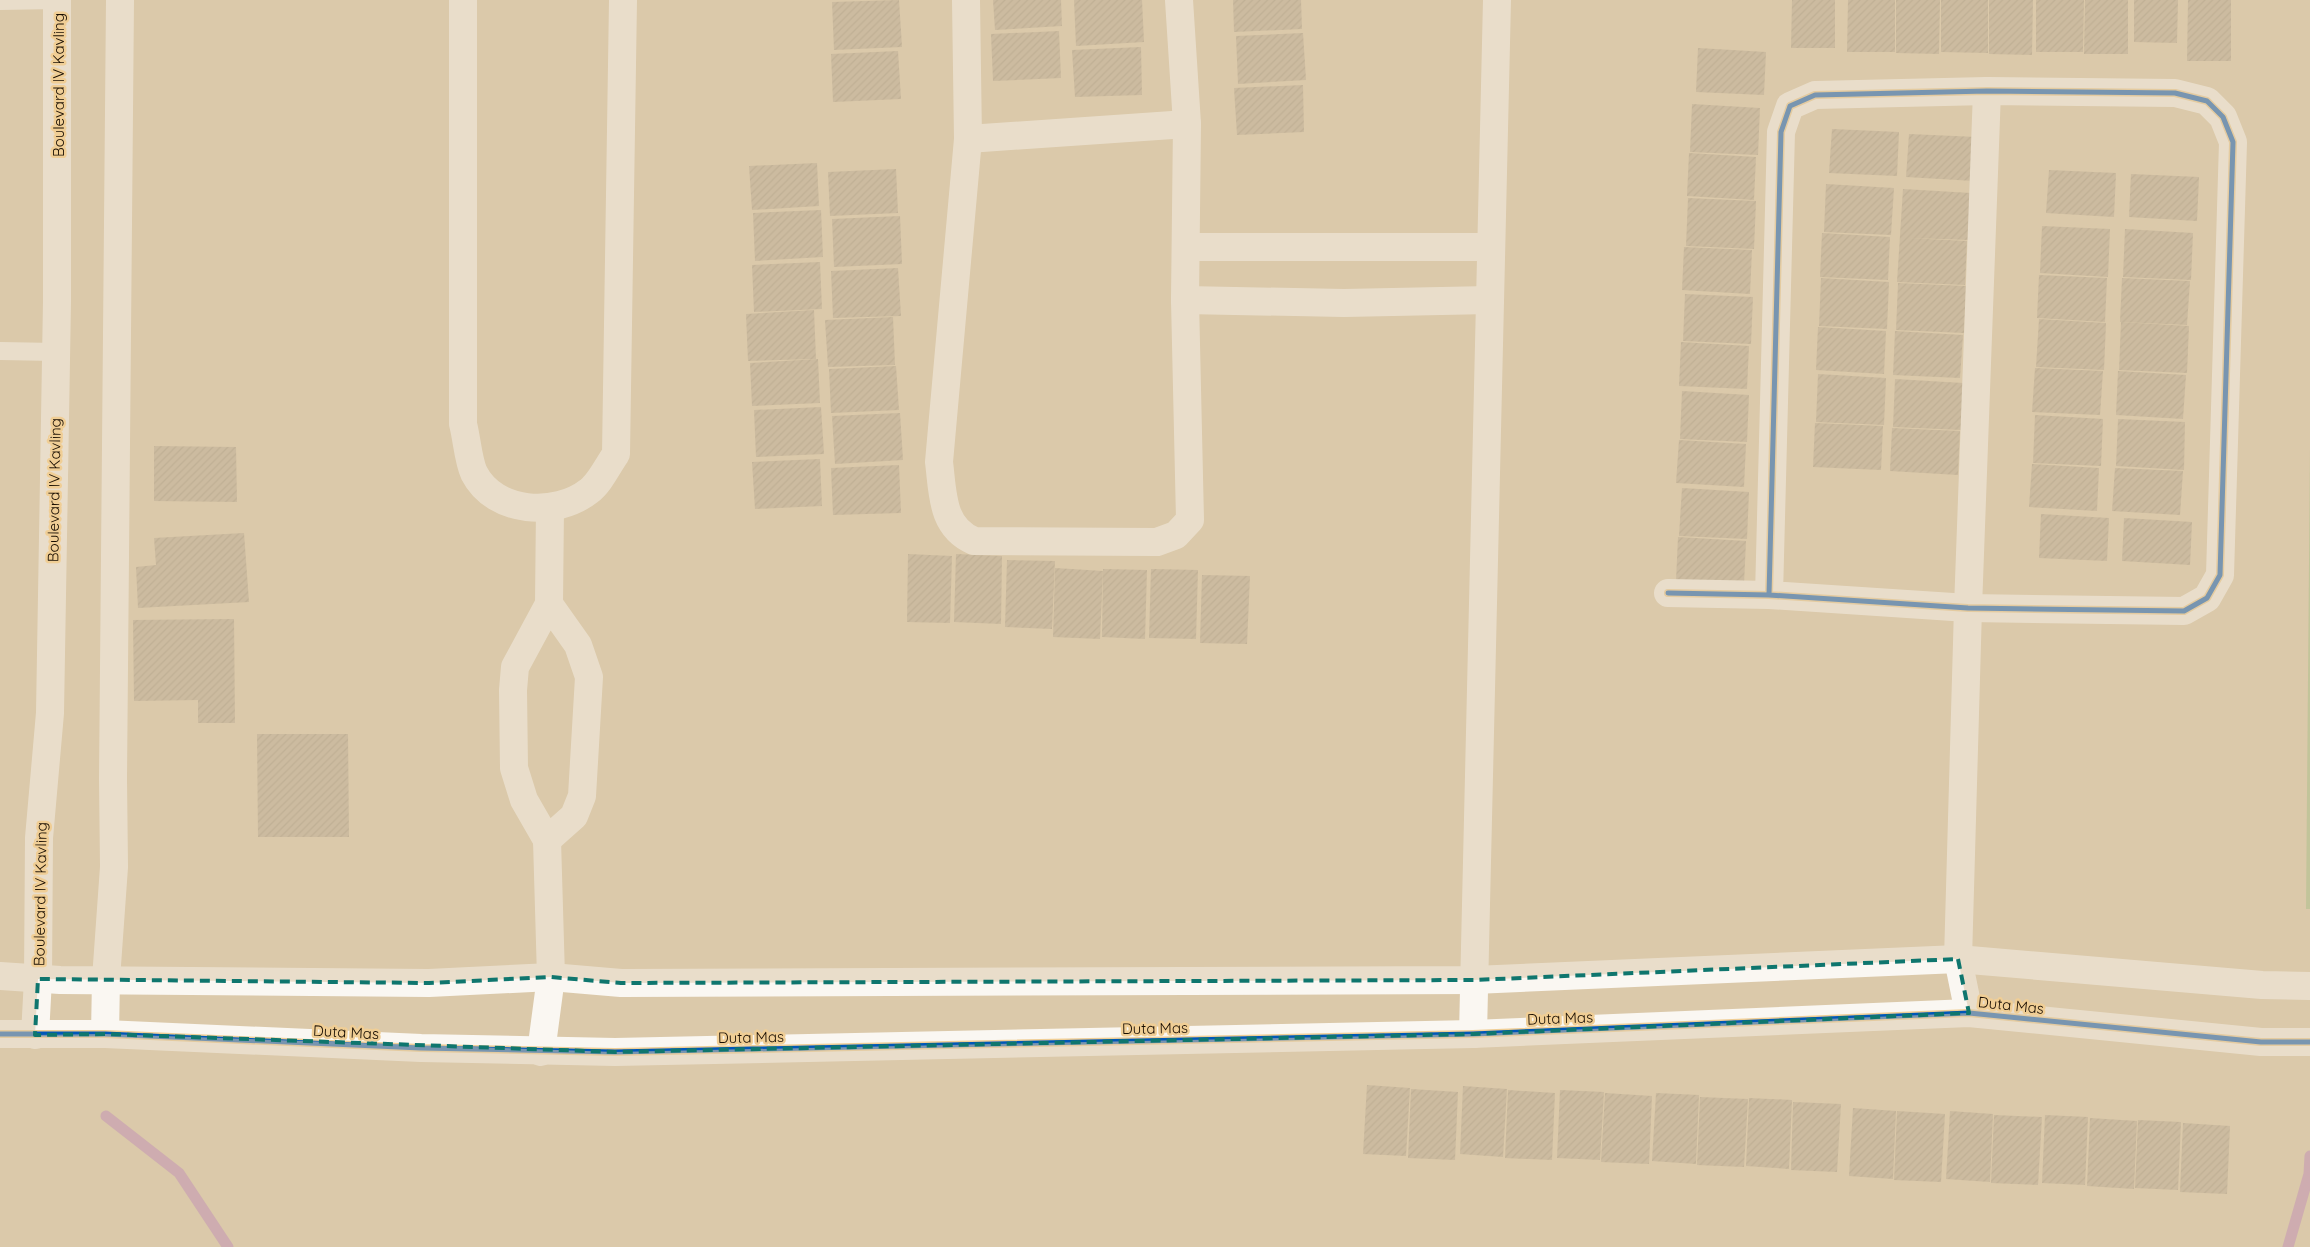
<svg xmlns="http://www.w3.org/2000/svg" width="2310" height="1247" viewBox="0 0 2310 1247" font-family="Quicksand,sans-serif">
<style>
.grass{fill:#a5bf88}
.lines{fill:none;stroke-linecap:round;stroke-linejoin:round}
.stream{stroke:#be8bb8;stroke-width:11}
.building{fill:url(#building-hatch)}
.lane{stroke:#faf7f2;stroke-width:18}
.street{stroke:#faf7f2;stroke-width:28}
.cycleway-casing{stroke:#f0ce95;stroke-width:8}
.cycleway{stroke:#0057b8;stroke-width:5}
.marked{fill:none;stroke:#0f766e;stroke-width:4;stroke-dasharray:10 6;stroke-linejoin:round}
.labels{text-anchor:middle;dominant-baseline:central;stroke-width:5;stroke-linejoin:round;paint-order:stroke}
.street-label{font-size:15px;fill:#180d00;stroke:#f0ce95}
</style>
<defs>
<pattern id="building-hatch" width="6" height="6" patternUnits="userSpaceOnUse" patternTransform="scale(1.25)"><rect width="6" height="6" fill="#bbac94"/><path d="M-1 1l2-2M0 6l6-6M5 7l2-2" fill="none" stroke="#a0937e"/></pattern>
</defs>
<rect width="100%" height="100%" fill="#dbc9aa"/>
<path class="grass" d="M 2310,447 L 2310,909 L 2306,909 Z"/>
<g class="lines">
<g class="stream">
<path d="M 106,1116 L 179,1173 L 228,1247"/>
<path d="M 2288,1247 L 2309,1174 L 2310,1156"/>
</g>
</g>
<g class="building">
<path d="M 899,0 L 902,47 L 834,50 L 832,2 Z"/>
<path d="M 993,0 L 1061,0 L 1062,26 L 995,30 Z"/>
<path d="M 1074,0 L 1142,0 L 1144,42 L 1076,46 Z"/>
<path d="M 1233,0 L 1301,0 L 1302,29 L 1234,32 Z"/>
<path d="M 1792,0 L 1835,0 L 1835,48 L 1791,48 Z"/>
<path d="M 1848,0 L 1895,0 L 1895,52 L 1847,52 Z"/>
<path d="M 1896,0 L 1940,0 L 1939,54 L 1896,53 Z"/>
<path d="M 1941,0 L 1988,0 L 1988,53 L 1941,52 Z"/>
<path d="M 1989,0 L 2033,0 L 2032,55 L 1989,54 Z"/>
<path d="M 2036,0 L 2084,0 L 2083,52 L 2036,52 Z"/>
<path d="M 2085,0 L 2128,0 L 2128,54 L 2084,54 Z"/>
<path d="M 2134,0 L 2178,0 L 2177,43 L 2134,42 Z"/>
<path d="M 2188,0 L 2231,0 L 2231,61 L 2187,61 Z"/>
<path d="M 1059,31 L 1061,78 L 993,81 L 991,34 Z"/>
<path d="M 1303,33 L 1306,80 L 1238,84 L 1236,36 Z"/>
<path d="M 1141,47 L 1142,95 L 1075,97 L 1072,50 Z"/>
<path d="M 1698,48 L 1766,52 L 1764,95 L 1696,92 Z"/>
<path d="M 898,51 L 901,99 L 833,102 L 831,54 Z"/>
<path d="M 1303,85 L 1304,132 L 1237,135 L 1234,88 Z"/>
<path d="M 1692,104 L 1760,108 L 1758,155 L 1690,152 Z"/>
<path d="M 1832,129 L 1899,132 L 1897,176 L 1829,173 Z"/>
<path d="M 1909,134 L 1977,137 L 1974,181 L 1906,177 Z"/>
<path d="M 1689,153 L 1756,157 L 1754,200 L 1687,196 Z"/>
<path d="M 817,163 L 819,206 L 752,210 L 749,166 Z"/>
<path d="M 896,169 L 898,213 L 830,216 L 828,172 Z"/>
<path d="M 2049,170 L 2116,173 L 2114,217 L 2046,213 Z"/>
<path d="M 2131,174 L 2199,177 L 2197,221 L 2129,217 Z"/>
<path d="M 1826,184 L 1894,188 L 1891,235 L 1824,232 Z"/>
<path d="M 1903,189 L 1971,193 L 1969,240 L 1909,238 L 1967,241 L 1965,285 L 1897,282 Z"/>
<path d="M 1688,198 L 1756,201 L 1754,249 L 1686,246 Z"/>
<path d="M 821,210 L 823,257 L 755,261 L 753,213 Z"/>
<path d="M 900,216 L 902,264 L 834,267 L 832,219 Z"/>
<path d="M 2042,226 L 2110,229 L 2108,277 L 2040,273 Z"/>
<path d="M 2125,229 L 2193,233 L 2191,280 L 2123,277 Z"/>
<path d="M 1822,233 L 1890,237 L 1888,280 L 1820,277 Z"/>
<path d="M 1684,247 L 1752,250 L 1750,294 L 1682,290 Z"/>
<path d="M 820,262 L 822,309 L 754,312 L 752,265 Z"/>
<path d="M 898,268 L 901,316 L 833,318 L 831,271 Z"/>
<path d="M 2039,275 L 2107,278 L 2105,322 L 2037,318 Z"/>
<path d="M 1821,278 L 1889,282 L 1887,329 L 1819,326 Z"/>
<path d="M 2122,278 L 2190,281 L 2187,325 L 2120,322 Z"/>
<path d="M 1898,283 L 1966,286 L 1964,333 L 1896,330 Z"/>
<path d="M 1685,294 L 1753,297 L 1751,344 L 1683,341 Z"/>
<path d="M 814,310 L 816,359 L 748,361 L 746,314 Z"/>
<path d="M 893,317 L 895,365 L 828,367 L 825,320 Z"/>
<path d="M 2039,319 L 2106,323 L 2104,370 L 2036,367 Z"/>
<path d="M 2121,322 L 2189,326 L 2187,373 L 2119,370 Z"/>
<path d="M 1818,327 L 1886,331 L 1884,374 L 1816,370 Z"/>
<path d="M 1895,331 L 1963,335 L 1960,378 L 1893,375 Z"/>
<path d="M 1681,342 L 1749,346 L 1747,389 L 1679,386 Z"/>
<path d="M 818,359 L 820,403 L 752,406 L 750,363 Z"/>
<path d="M 896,366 L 899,410 L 831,413 L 829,369 Z"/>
<path d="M 2035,368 L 2103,371 L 2100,415 L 2032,412 Z"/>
<path d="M 2118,371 L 2186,375 L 2183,419 L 2116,415 Z"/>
<path d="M 1818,374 L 1886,378 L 1884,425 L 1816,422 Z"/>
<path d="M 1895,379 L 1963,383 L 1961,430 L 1893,427 Z"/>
<path d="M 1682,391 L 1749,395 L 1747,442 L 1680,439 Z"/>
<path d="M 821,407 L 824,454 L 756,457 L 754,410 Z"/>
<path d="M 900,413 L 903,460 L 835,464 L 832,416 Z"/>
<path d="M 2035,415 L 2103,419 L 2101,466 L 2033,463 Z"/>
<path d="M 2118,419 L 2185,422 L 2184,470 L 2116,466 Z"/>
<path d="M 1815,423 L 1883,426 L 1881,470 L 1813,467 Z"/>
<path d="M 1892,428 L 1960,431 L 1958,475 L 1890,471 Z"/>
<path d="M 1679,440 L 1746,444 L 1744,487 L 1676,483 Z"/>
<path d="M 154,446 L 236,447 L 237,502 L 154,501 Z"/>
<path d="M 820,459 L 822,506 L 755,509 L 752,462 Z"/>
<path d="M 2032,464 L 2099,468 L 2097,511 L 2029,507 Z"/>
<path d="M 899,465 L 901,513 L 833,515 L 831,468 Z"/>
<path d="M 2115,468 L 2183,471 L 2180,515 L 2112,511 Z"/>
<path d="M 1682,488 L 1749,492 L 1747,539 L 1679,536 Z"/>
<path d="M 2041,514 L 2109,518 L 2107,561 L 2039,558 Z"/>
<path d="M 2124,518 L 2192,522 L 2190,565 L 2122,561 Z"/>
<path d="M 244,533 L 249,602 L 138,608 L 136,567 L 156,565 L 154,538 Z"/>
<path d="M 1678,537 L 1746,541 L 1744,584 L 1676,581 Z"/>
<path d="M 908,554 L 952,556 L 950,623 L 907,622 Z"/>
<path d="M 956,554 L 1002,556 L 1001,624 L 954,622 Z"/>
<path d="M 1007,560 L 1055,561 L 1052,629 L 1005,627 Z"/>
<path d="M 1055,568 L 1103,571 L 1100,639 L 1053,637 Z"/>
<path d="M 1103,569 L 1147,570 L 1145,639 L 1102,637 Z"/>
<path d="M 1151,569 L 1198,570 L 1196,639 L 1149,638 Z"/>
<path d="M 1202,575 L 1250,576 L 1247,644 L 1200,643 Z"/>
<path d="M 234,619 L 235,723 L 198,723 L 198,700 L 134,701 L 133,620 Z"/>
<path d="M 257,734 L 348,734 L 349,837 L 258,837 Z"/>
<path d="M 1367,1085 L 1410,1088 L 1406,1156 L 1363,1154 Z"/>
<path d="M 1463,1086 L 1507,1089 L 1503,1157 L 1460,1154 Z"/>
<path d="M 1411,1089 L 1458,1092 L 1455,1160 L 1408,1158 Z"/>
<path d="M 1508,1090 L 1555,1093 L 1552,1160 L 1505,1158 Z"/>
<path d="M 1560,1090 L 1604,1092 L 1600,1160 L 1557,1158 Z"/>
<path d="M 1605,1093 L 1652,1096 L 1649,1164 L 1601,1162 Z"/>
<path d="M 1656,1093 L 1699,1095 L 1696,1164 L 1652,1161 Z"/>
<path d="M 1700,1097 L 1748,1099 L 1744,1167 L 1697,1165 Z"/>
<path d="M 1749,1098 L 1792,1100 L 1789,1169 L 1746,1166 Z"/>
<path d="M 1793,1102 L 1841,1104 L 1837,1172 L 1791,1170 Z"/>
<path d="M 1853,1108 L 1896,1111 L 1893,1179 L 1849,1176 Z"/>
<path d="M 1897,1111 L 1945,1114 L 1941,1182 L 1894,1180 Z"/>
<path d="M 1950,1111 L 1993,1114 L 1990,1182 L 1946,1179 Z"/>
<path d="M 1994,1115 L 2042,1117 L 2038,1185 L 1991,1183 Z"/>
<path d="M 2045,1115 L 2088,1117 L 2085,1185 L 2042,1183 Z"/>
<path d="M 2090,1118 L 2137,1121 L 2134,1189 L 2087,1186 Z"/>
<path d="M 2138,1120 L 2181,1122 L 2178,1190 L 2135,1188 Z"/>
<path d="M 2183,1123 L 2230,1126 L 2227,1194 L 2180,1192 Z"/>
</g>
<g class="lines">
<g class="lane">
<path d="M 0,1 L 57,0"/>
<path d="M 0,351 L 56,352"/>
</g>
<g class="street">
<path d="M 463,0 L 463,424 C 467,439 468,460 474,473 C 495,514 556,517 589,491 C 600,483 608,465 616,454 L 623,0"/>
<path d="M 966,0 L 968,139 L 939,462 C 943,493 941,527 974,541 L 1157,542 L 1176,535 L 1190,520 L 1185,300 L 1187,124 L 1179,0"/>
<path d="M 968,139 L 1187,124"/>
<path d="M 1186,247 L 1491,247"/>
<path d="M 1185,300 L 1344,303 L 1490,300"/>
<path d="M 1668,593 L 1769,595 L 1968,608 L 2184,611 L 2207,598 L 2220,575 L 2233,142 L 2223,117 L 2207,101 L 2175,93 L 1987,91 L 1815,95 L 1790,106 L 1781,132 L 1769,595"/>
<path d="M 549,604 L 578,645 L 589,677 L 582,796 L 574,816 L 547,840 L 524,800 L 514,768 L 513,690 L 515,667 L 549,604 L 550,507"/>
<path d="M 0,976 L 60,980 L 429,983 L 551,977 L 621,983 L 1474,980 L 1958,959 L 2262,985 L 2310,986"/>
<path d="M 1969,1013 L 1958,959 L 1968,608 L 1987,91"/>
<path d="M 0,1034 L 105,1034 L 421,1048 L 615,1052 L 1473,1034 L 1969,1013 L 2261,1042 L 2310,1042"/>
<path d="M 105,1034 L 106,979 L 114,867 L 113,779 L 120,0"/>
<path d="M 1473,1034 L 1497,0"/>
<path d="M 35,1035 L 38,979 L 39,838 L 50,713 L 57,301 L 57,0"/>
<path d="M 541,1052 L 551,977 L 547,840"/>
</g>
<g class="cycleway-casing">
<g id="cycleway">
<path d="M 1668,593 L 1769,595 L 1968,608 L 2184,611 L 2207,598 L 2220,575 L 2233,142 L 2223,117 L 2207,101 L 2175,93 L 1987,91 L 1815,95 L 1790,106 L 1781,132 L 1769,595"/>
<path d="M 0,1034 L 105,1034 L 421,1048 L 615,1052 L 1473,1034 L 1969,1013 L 2261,1042 L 2310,1042"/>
</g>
</g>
<use href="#cycleway" class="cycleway"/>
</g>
<path d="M0 0H2310V1247H0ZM 1958,959 L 1969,1013 L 1473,1034 L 615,1052 L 105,1034 L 35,1035 L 38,979 L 429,983 L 551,977 L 621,983 L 1474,980 Z" fill="#dbc9aa" fill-opacity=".55" fill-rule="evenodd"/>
<path class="marked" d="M 1958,959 L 1969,1013 L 1473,1034 L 615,1052 L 105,1034 L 35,1035 L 38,979 L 429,983 L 551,977 L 621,983 L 1474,980 Z"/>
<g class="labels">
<g class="street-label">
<text transform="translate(58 85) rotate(-90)">Boulevard IV Kavling</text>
<text transform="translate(54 490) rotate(-89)">Boulevard IV Kavling</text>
<text transform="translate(40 894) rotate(-89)">Boulevard IV Kavling</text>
<text transform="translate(2011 1005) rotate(6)">Duta Mas</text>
<text transform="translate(1560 1018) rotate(-2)">Duta Mas</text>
<text transform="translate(1155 1028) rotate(-1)">Duta Mas</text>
<text transform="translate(346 1032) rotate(3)">Duta Mas</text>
<text transform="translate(751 1037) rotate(-1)">Duta Mas</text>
</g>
</g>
</svg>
